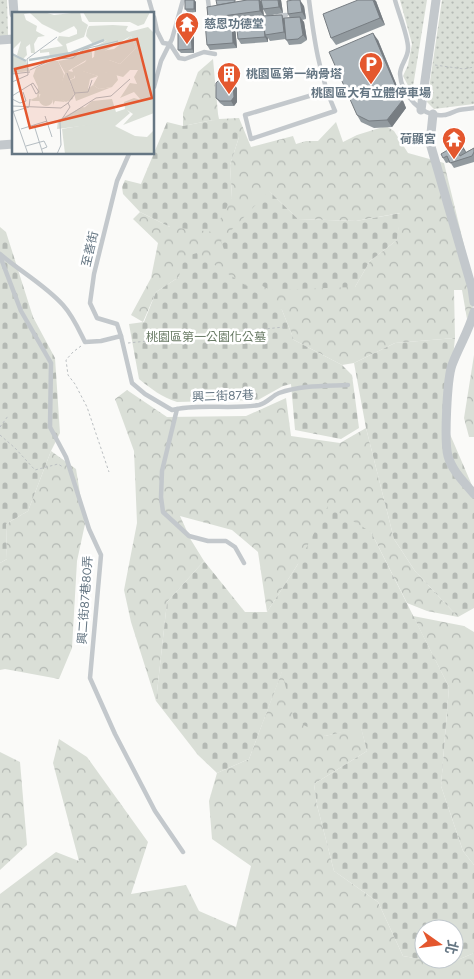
<svg xmlns="http://www.w3.org/2000/svg" width="474" height="979" viewBox="0 0 474 979" font-family="Figtree,'Noto Sans TC',sans-serif">
<style>
.forest{fill:url(#forest-crowns);fill-rule:evenodd}
.cemetery{fill:url(#cemetery-stones);fill-rule:evenodd}
.park{fill:url(#park-dots)}
.lines{fill:none;stroke-linecap:round;stroke-linejoin:round}
.path{stroke:#bbbfc2;stroke-width:1;stroke-dasharray:2.5 2.5;stroke-linecap:butt}
.lane{stroke:#c3c8cc;stroke-width:4.5}
.street{stroke:#c3c8cc;stroke-width:9}
.wall{fill:#929a9f}
.shaded-wall{fill:#777d82}
.building{fill:#aab3b9;stroke:#777d82}
.labels{text-anchor:middle;dominant-baseline:central;stroke-width:5;stroke-linejoin:round;paint-order:stroke}
.poi-label{font-size:12px;font-weight:bold;fill:#657683;stroke:#fff;text-anchor:start}
.street-label{font-size:12px;fill:#657683;stroke:#fff}
.park-label{font-size:12px;fill:#687a64;stroke:#fff}
.inset-river{fill:none;stroke:#bbc7cb;stroke-width:2.5}
.inset-road{fill:none;stroke:#b5bdc2;stroke-width:1}
.view{fill:#e4572e;fill-opacity:0.15;stroke:#e4572e;stroke-width:2.5}
.inset-edge{fill:none;stroke:#657683;stroke-width:2.5}
</style>
<defs>
<pattern id="forest-crowns" width="20" height="18" patternUnits="userSpaceOnUse" patternTransform="scale(1.25)"><rect width="20" height="18" fill="#dadfd7"/><path d="M2 6a3 3 0 1 1 6 0M12 15a3 3 0 1 1 6 0" fill="none" stroke="#b4b9b4"/></pattern>
<pattern id="cemetery-stones" width="16" height="16" patternUnits="userSpaceOnUse" patternTransform="scale(1.25)"><rect width="16" height="16" fill="#dadfd7"/><path d="M2 7V4a2 2 0 0 1 4 0v3zM10 15v-3a2 2 0 0 1 4 0v3z" fill="#b4b9b4"/></pattern>
<pattern id="park-dots" width="8" height="8" patternUnits="userSpaceOnUse" patternTransform="scale(1.25)"><rect width="8" height="8" fill="#dadfd7"/><path d="M2 2h.1M6 6h.1" fill="none" stroke="#b4b9b4" stroke-width="1.8" stroke-linecap="round"/></pattern>
</defs>
<rect width="100%" height="100%" fill="#fafaf8"/>
<g class="forest">
<path d="M 213,59 L 218,114 L 219,119 L 239,118 L 251,147 L 293,136 L 296,144 L 306,141 L 318,141 L 336,122 L 343,142 L 357,135 L 386,126 L 394,131 L 408,153 L 444,163 L 474,286 L 474,305 L 467,319 L 462,290 L 454,290 L 455,338 L 395,343 L 354,363 L 342,365 L 294,340 L 282,310 L 179,277 L 156,292 L 143,322 L 131,315 L 151,278 L 158,243 L 133,219 L 140,212 L 170,227 L 232,198 L 230,165 L 239,137 L 213,120 L 183,126 L 183,113 L 198,72 ZM 269,191 L 298,219 L 356,221 L 400,213 L 397,240 L 370,261 L 355,287 Z"/>
<path d="M 474,355 L 474,437 L 469,437 L 464,418 Z"/>
<path d="M 127,390 L 167,417 L 246,416 L 286,398 L 291,436 L 340,443 L 366,428 L 394,539 L 415,571 L 458,617 L 427,611 L 407,603 L 371,532 L 298,564 L 267,612 L 258,552 L 232,530 L 180,516 L 191,540 L 204,561 L 167,602 L 156,701 L 131,622 L 124,590 L 137,523 L 134,451 L 115,399 Z"/>
<path d="M 51,451 L 76,469 L 85,524 L 77,561 L 72,648 L 59,679 L 5,669 L 0,670 L 0,563 L 7,559 L 6,524 L 28,511 Z"/>
<path d="M 413,616 L 464,626 L 474,632 L 474,865 L 463,851 L 441,786 L 449,687 Z"/>
<path d="M 282,671 L 325,736 L 361,727 L 367,751 L 314,784 L 317,805 L 334,871 L 378,902 L 403,956 L 448,964 L 474,953 L 474,979 L 0,979 L 0,894 L 56,852 L 79,861 L 53,763 L 59,739 L 87,757 L 148,842 L 131,894 L 186,885 L 199,911 L 236,927 L 251,866 L 212,839 L 209,801 L 217,773 L 249,759 Z"/>
<path d="M 0,752 L 20,762 L 27,845 L 0,870 Z"/>
</g>
<g class="cemetery">
<path d="M 213,120 L 236,124 L 239,137 L 230,165 L 232,198 L 213,232 L 170,227 L 140,212 L 123,194 L 122,187 L 125,180 L 141,184 L 167,122 L 183,126 Z"/>
<path d="M 269,191 L 298,219 L 356,221 L 401,213 L 397,240 L 370,261 L 355,287 L 270,290 L 231,269 L 221,241 Z"/>
<path d="M 0,227 L 6,232 L 33,317 L 55,358 L 60,433 L 51,451 L 28,511 L 6,524 L 7,559 L 0,563 Z"/>
<path d="M 197,253 L 282,310 L 294,340 L 342,365 L 352,375 L 359,428 L 341,439 L 295,430 L 291,384 L 283,386 L 258,400 L 177,402 C 162,397 151,389 139,379 L 129,324 L 144,322 L 156,292 L 179,277 L 183,257 Z"/>
<path d="M 455,338 L 446,425 L 474,490 L 474,608 L 458,617 L 415,571 L 394,539 L 366,428 L 354,363 L 395,343 Z"/>
<path d="M 328,506 L 371,532 L 449,687 L 441,786 L 463,851 L 474,865 L 474,953 L 448,964 L 403,956 L 378,902 L 334,871 L 317,805 L 314,784 L 367,751 L 361,728 L 325,736 L 294,720 L 282,672 L 249,759 L 217,773 L 198,755 L 156,701 L 167,602 L 204,561 L 245,612 L 267,612 L 298,564 ZM 424,929 L 454,929 L 454,959 L 424,959 Z"/>
</g>
<g class="park">
<path d="M 0,0 L 7,0 L 8,36 L 0,37 Z"/>
<path d="M 400,0 L 427,0 L 412,93 L 403,76 L 408,65 L 412,44 Z"/>
<path d="M 442,0 L 474,0 L 474,104 L 434,109 L 427,102 Z"/>
</g>
<g class="lines">
<g class="path">
<path d="M 435,65 L 464,69 L 474,67"/>
<path d="M 128,343 L 284,327"/>
<path d="M 81,346 L 73,352 L 66,360 L 68,375 L 75,384 L 87,407 L 109,472"/>
<path d="M 0,427 L 8,416"/>
<path d="M 0,435 L 15,448 L 35,470 L 58,464 L 63,467"/>
</g>
<g class="lane">
<path d="M 149,0 L 153,14"/>
<path d="M 208,0 L 211,24 L 215,24"/>
<path d="M 309,0 C 314,39 319,75 335,111 L 251,139 L 245,115 L 326,91"/>
<path d="M 395,0 C 398,12 409,38 408,49 C 408,58 400,65 400,74 C 401,94 422,118 444,115 C 449,115 454,111 459,110 C 464,109 469,109 474,108"/>
<path d="M 277,16 L 286,15"/>
<path d="M 154,17 L 157,31 L 163,43 L 170,44 L 179,58 L 185,59 L 204,52 L 215,54"/>
<path d="M 227,22 L 269,17"/>
<path d="M 154,87 L 161,61 L 172,39 L 183,0"/>
<path d="M 0,254 C 21,272 45,285 63,305 C 73,316 79,330 85,342 L 101,341 L 121,336 L 132,383 L 145,394 L 172,410 C 200,403 230,410 259,405 C 267,403 272,396 279,393 C 301,385 325,386 348,385"/>
<path d="M 0,256 L 21,311 L 51,363 L 50,427 L 66,457 L 89,529 L 101,555 L 90,678 L 115,734 L 155,811 L 183,852"/>
<path d="M 121,336 L 117,324 L 97,318 L 90,303 L 94,274 L 117,181 L 129,154"/>
<path d="M 177,409 L 162,471 L 161,497 L 163,512 L 189,536 L 208,541 L 226,541 L 235,547 L 244,563"/>
</g>
<g class="street">
<path d="M 13,0 L 14,14"/>
<path d="M 0,40 L 14,39"/>
<path d="M 421,110 L 436,0"/>
<path d="M 433,114 L 430,143 L 472,288 L 474,302"/>
<path d="M 0,145 L 14,144"/>
<path d="M 474,312 C 469,331 459,346 452,365 C 447,379 444,442 448,456 C 452,471 465,483 474,494"/>
</g>
</g>
<g class="wall">
<path d="M 185,0 L 194,0 L 196,2 L 196,12 L 188,13 L 185,9 Z"/>
<path d="M 247,0 L 260,0 L 262,3 L 261,0 L 281,0 L 283,13 L 267,16 L 263,9 L 264,16 L 284,18 L 290,18 L 288,14 L 304,6 L 306,19 L 302,20 L 304,22 L 307,40 L 301,44 L 289,45 L 286,39 L 270,41 L 268,38 L 268,42 L 241,44 L 238,39 L 264,20 L 263,16 L 224,22 L 232,21 L 235,26 L 237,48 L 210,50 L 207,45 L 211,23 L 208,18 L 217,5 Z"/>
<path d="M 376,1 L 385,25 L 336,45 L 331,38 Z"/>
<path d="M 194,36 L 194,53 L 181,53 L 178,50 Z"/>
<path d="M 378,40 L 406,108 L 392,127 L 374,128 L 361,122 L 357,115 Z"/>
<path d="M 237,88 L 237,102 L 234,106 L 224,106 L 220,103 L 216,98 Z"/>
<path d="M 462,145 L 465,150 L 466,152 L 474,148 L 474,162 L 454,168 L 450,162 L 446,163 L 443,158 Z"/>
</g>
<g class="shaded-wall">
<path d="M 194,0 L 196,2 L 196,12 L 194,9 Z"/>
<path d="M 259,0 L 260,0 L 262,3 L 264,16 L 260,11 Z"/>
<path d="M 278,0 L 281,0 L 283,13 L 279,7 Z"/>
<path d="M 300,0 L 304,6 L 306,19 L 302,12 Z"/>
<path d="M 373,0 L 375,0 L 376,1 L 385,25 L 380,18 Z"/>
<path d="M 282,15 L 286,22 L 288,39 L 284,32 Z"/>
<path d="M 300,17 L 304,22 L 307,40 L 303,35 Z"/>
<path d="M 263,19 L 266,24 L 265,35 L 268,38 L 268,42 L 265,37 Z"/>
<path d="M 232,21 L 235,26 L 237,48 L 233,43 Z"/>
<path d="M 191,33 L 194,36 L 194,53 L 192,49 Z"/>
<path d="M 373,33 L 378,40 L 406,108 L 392,127 L 387,120 Z"/>
<path d="M 233,83 L 237,88 L 237,102 L 234,106 L 231,101 Z"/>
<path d="M 462,145 L 465,150 L 467,154 L 463,149 Z"/>
</g>
<g class="building">
<rect x="185" y="0" width="9" height="9"/>
<path d="M 216,0 L 235,0 L 235,2 L 217,5 Z"/>
<path d="M 247,0 L 259,0 L 260,11 L 208,18 L 207,7 Z"/>
<path d="M 261,0 L 278,0 L 279,7 L 263,9 Z"/>
<path d="M 293,0 L 300,0 L 302,12 L 288,14 L 287,1 Z"/>
<path d="M 358,0 L 373,0 L 380,18 L 331,38 L 323,14 Z"/>
<path d="M 282,15 L 284,32 L 265,35 L 263,16 Z"/>
<path d="M 300,17 L 303,35 L 298,39 L 286,40 L 284,18 Z"/>
<path d="M 186,18 L 187,24 L 182,24 L 182,19 Z"/>
<path d="M 263,19 L 265,37 L 238,39 L 236,20 Z"/>
<path d="M 232,21 L 233,43 L 207,45 L 205,23 Z"/>
<path d="M 178,33 L 191,33 L 192,49 L 178,50 Z"/>
<path d="M 373,33 L 402,101 L 387,120 L 369,121 L 357,115 L 329,52 Z"/>
<path d="M 230,79 L 233,83 L 234,97 L 231,101 L 220,101 L 216,98 L 216,83 L 219,80 Z"/>
<path d="M 456,145 L 458,147 L 462,145 L 463,149 L 458,152 L 460,156 L 474,148 L 474,152 L 472,156 L 450,163 L 447,156 L 443,158 L 441,154 Z"/>
</g>
<defs>
<g id="temple-pin" transform="scale(1.25)"><path d="M0 17L-7.5 6A9.5 9.5 0 1 1 7.5 6Z" fill="#e4572e" stroke="#fff"/><path d="M0-6L5-2H3V0L6.5 2.5H4V6H1.5V3h-3V6H-4V2.5H-6.5L-3 0V-2H-5Z" fill="#fff"/></g>
<g id="parking-pin" transform="scale(1.25)"><path d="M0 17L-7.5 6A9.5 9.5 0 1 1 7.5 6Z" fill="#e4572e" stroke="#fff"/><path d="M-3.5-5.5H1a3.5 3.5 0 0 1 0 7H-1V5.5H-3.5ZM-1-3.4V-.6H.8a1.4 1.4 0 0 0 0-2.8Z" fill="#fff"/></g>
<g id="building-pin" transform="scale(1.25)"><path d="M0 17L-7.5 6A9.5 9.5 0 1 1 7.5 6Z" fill="#e4572e" stroke="#fff"/><path d="M-4-6H4V6H1V3H-1V6H-4ZM-2.5-4.3h1.7v1.8h-1.7ZM.8-4.3h1.7v1.8H.8ZM-2.5-1h1.7V.8h-1.7ZM.8-1h1.7V.8H.8Z" fill="#fff"/></g>
</defs>
<g fill-rule="evenodd">
<use href="#temple-pin" x="187" y="24"/>
<use href="#parking-pin" x="371" y="64"/>
<use href="#building-pin" x="229" y="74"/>
<use href="#temple-pin" x="454" y="139"/>
</g>
<g class="labels">
<g class="poi-label">
<text x="204" y="24">慈恩功德堂</text>
<text x="246" y="74">桃園區第一納骨塔</text>
<text x="371" y="93" text-anchor="middle">桃園區大有立體停車場</text>
<text x="436" y="139" text-anchor="end">荷顯宮</text>
</g>
<g class="street-label">
<text transform="translate(90 249) rotate(-77)">至善街</text>
<text transform="translate(223 396) rotate(-2)">興二街87巷</text>
<text transform="translate(85 600) rotate(-86)">興二街87巷80弄</text>
</g>
<g class="park-label">
<text x="206" y="337">桃園區第一公園化公墓</text>
</g>
</g>
<g transform="translate(12 12)">
<rect width="142" height="142" fill="#fafaf8"/>
<path d="M 0,0 L 32,0 L 42,3 L 68,0 L 70,9 L 76,13 L 72,25 L 54,32 L 57,44 L 38,46 L 31,50 L 28,49 L 38,45 L 37,40 L 28,41 L 28,38 L 51,34 L 45,28 L 47,24 L 57,25 L 65,22 L 65,18 L 62,14 L 48,21 L 30,12 L 18,1 L 12,2 L 14,8 L 25,14 L 24,19 L 33,24 L 26,25 L 22,32 L 23,41 L 19,41 L 18,32 L 14,35 L 15,43 L 11,47 L 5,43 L 9,29 L 0,38 ZM 71,0 L 138,0 L 132,12 L 126,14 L 118,10 L 77,10 ZM 101,13 L 116,14 L 114,18 L 117,20 L 136,15 L 142,21 L 142,101 L 111,113 L 121,102 L 115,98 L 118,101 L 103,114 L 123,124 L 135,125 L 142,118 L 142,142 L 53,142 L 50,117 L 73,113 L 83,99 L 72,96 L 80,89 L 100,87 L 104,100 L 113,97 L 112,90 L 122,86 L 129,88 L 122,80 L 108,86 L 118,71 L 125,72 L 122,65 L 126,58 L 118,58 L 111,65 L 92,60 L 97,48 L 108,52 L 124,36 L 119,24 L 82,45 L 83,35 L 95,28 L 82,33 L 74,24 L 75,18 L 77,14 ZM 80,40 L 80,47 L 71,59 L 86,64 L 78,67 L 76,77 L 81,73 L 87,77 L 100,75 L 64,89 L 58,68 L 63,66 L 60,57 L 73,50 ZM 40,49 L 46,49 L 52,62 L 47,85 L 53,90 L 43,89 L 41,93 L 41,88 L 27,82 L 28,89 L 21,89 L 18,88 L 25,85 L 26,75 L 21,64 L 24,56 Z" fill="#dadfd7"/>
<path d="M 119,24 L 124,36 L 108,52 L 97,48 L 98,57 L 93,60 L 104,61 L 106,68 L 100,75 L 87,77 L 81,73 L 86,64 L 70,59 L 72,53 L 89,39 L 102,37 ZM 76,35 L 80,40 L 76,47 L 56,59 L 62,60 L 62,66 L 57,68 L 62,81 L 61,87 L 54,90 L 44,85 L 53,61 L 46,49 L 57,47 ZM 32,59 L 42,63 L 45,73 L 41,81 L 33,77 L 36,72 ZM27 87a7 7 0 1 1 14 0a7 7 0 1 1-14 0ZM 70,95 L 87,98 L 92,106 L 87,112 L 45,117 L 46,108 Z" fill="#dadfd7"/>
<path d="M 0,43 L 14,50 L 18,59 L 0,61 Z" fill="#dadfd7"/>
<path class="inset-river" d="M 0,42 L 14,49M 17,48 L 59,41 L 92,28"/>
<path class="inset-road" d="M 18,58 L 41,47 L 61,46 L 72,37 L 106,29M 0,62 L 18,60M 0,70 L 16,63 L 15,47 L 45,25M 63,81 L 76,80 L 80,68M 0,84 L 21,71 L 27,80 L 24,82 L 19,72M 0,87 L 8,91 L 14,89 L 11,80M 0,94 L 49,96 L 56,91M 0,96 L 16,142M 0,100 L 17,95 L 18,87M 33,104 L 40,125M 51,107 L 84,86 L 99,84 L 118,67M 22,113 L 31,142M 9,117 L 35,109M 14,134 L 32,129 L 35,135 L 30,137M 45,142 L 49,133 L 48,110 L 58,95 L 56,91 L 63,82 L 55,61"/>
<path class="view" d="M 125,27 L 140,86 L 18,116 L 3,57 Z"/>
<rect width="142" height="142" class="inset-edge"/>
</g>
<g transform="translate(439 944) rotate(104)"><circle r="24" fill="#ffffff" stroke="#c1c8cd"/>
<path d="M0-4L9 19L0 12L-9 19Z" fill="#e4572e"/>
<text y="-8" font-size="14" font-weight="bold" text-anchor="middle" fill="#657683">北</text>
</g>
</svg>
